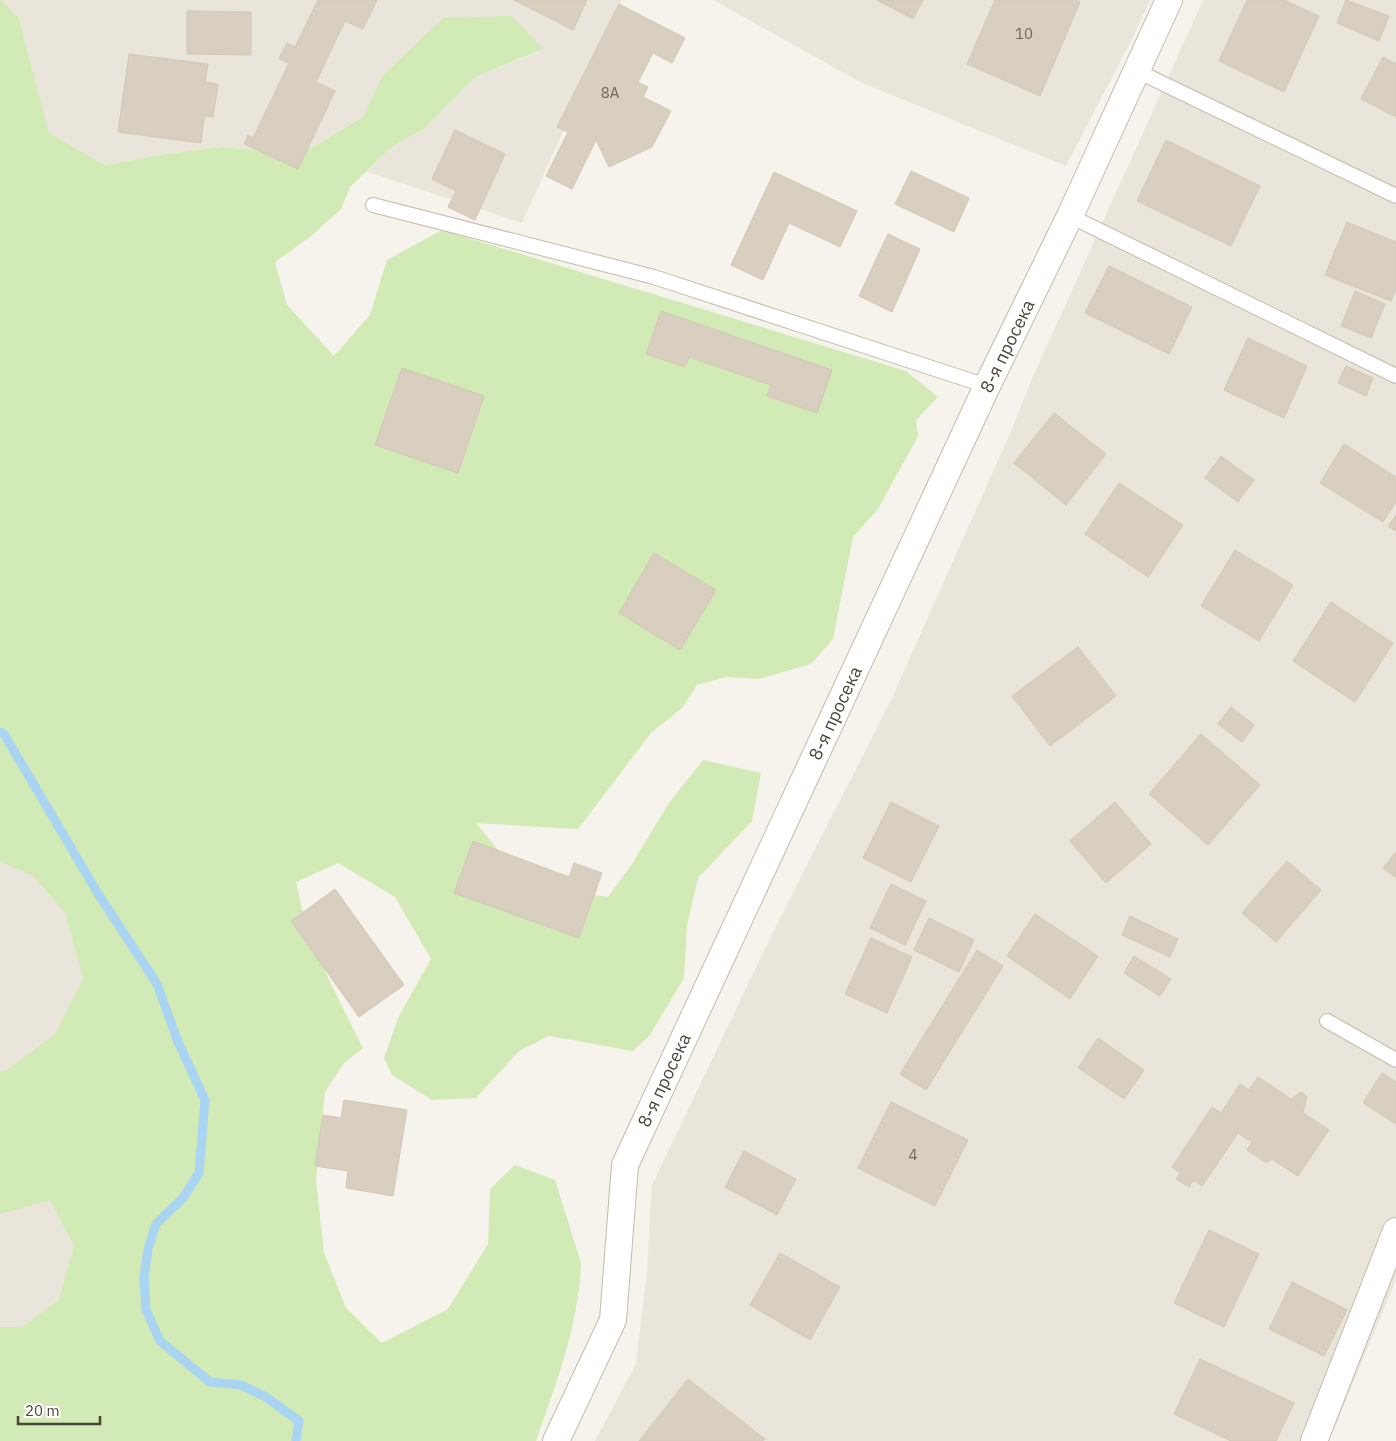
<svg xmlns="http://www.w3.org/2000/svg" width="1396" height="1441" viewBox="0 0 1396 1441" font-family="'IBM Plex Sans',sans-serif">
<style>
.residential{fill:#eae5da}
.green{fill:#d2eab5}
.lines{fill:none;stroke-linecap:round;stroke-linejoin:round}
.stream{stroke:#a9d4f2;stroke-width:9}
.building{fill:#d8cfc1;stroke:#d3c7b4}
.lane-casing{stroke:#c2bbae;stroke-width:16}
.street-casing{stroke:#c2bbae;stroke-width:28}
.lane{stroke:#fff;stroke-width:14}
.street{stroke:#fff;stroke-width:26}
.labels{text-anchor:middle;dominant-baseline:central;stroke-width:4.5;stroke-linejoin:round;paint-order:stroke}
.number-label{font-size:15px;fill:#6e675b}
.street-label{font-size:18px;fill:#4b4439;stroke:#fff}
</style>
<rect width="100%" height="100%" fill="#f6f3ec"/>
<g class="residential">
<path d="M 2,0 L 622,0 L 522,223 L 367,172 L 393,146 L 424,129 L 475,77 L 543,50 L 383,75 L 363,117 L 310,149 L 260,151 L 222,147 L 159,155 L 105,165 L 49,133 L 19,18 Z"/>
<path d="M 713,0 L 1150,0 L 1130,43 L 1066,166 L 860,82 Z"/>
<path d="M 1203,0 L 1396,0 L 1396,1280 L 1329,1441 L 595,1441 L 636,1364 L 647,1272 L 652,1185 L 772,934 L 891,700 L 1009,436 L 1031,381 Z"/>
<path d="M 0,697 L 112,1011 L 182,1441 L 0,1441 Z"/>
</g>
<path class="green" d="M 0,0 L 2,0 L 19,18 L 49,133 L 105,165 L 159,155 L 222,147 L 260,151 L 310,149 L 363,117 L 383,75 L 443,18 L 511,16 L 543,49 L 475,77 L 424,129 L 393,146 L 350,187 L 341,209 L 310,237 L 275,262 L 287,305 L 334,356 L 370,315 L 387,260 L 442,230 L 906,371 L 938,397 L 916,420 L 918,436 L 878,509 L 853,537 L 833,639 L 811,664 L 759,679 L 726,677 L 697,685 L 682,708 L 651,733 L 578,829 L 476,823 L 526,885 L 608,897 L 632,864 L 669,803 L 703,760 L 761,773 L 752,821 L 698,878 L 687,925 L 684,978 L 650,1035 L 633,1051 L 549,1036 L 519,1051 L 476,1098 L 432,1100 L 392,1075 L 384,1058 L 398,1018 L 431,959 L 395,897 L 338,863 L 296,882 L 306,927 L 330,982 L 363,1048 L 344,1063 L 325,1092 L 316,1180 L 324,1253 L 346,1308 L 382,1343 L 448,1309 L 488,1244 L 490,1189 L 515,1165 L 555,1180 L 581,1263 C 579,1325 556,1383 536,1441 L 0,1441 L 0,1327 L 22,1327 L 59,1300 L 74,1246 L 50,1200 L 0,1214 L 0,1071 L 7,1070 L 55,1034 L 83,979 L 65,912 L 33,876 L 0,861 Z"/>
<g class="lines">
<path class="stream" d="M 0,732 L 4,734 L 97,892 L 157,984 L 178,1042 L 205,1100 L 199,1173 L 183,1198 L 156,1224 L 148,1249 L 144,1277 L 146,1310 L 160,1341 L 210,1382 L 241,1385 L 266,1397 L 299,1421 L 296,1441"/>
</g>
<g class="building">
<path d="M 318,0 L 377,0 L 363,29 L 345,21 L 316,82 L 335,91 L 298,169 L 244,144 L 248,135 L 253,138 L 289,63 L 279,59 L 287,43 L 295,47 Z"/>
<path d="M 514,0 L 587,0 L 573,30 Z"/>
<path d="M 877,0 L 923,0 L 913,19 Z"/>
<path d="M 995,0 L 1075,0 L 1080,2 L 1040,96 L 967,64 Z"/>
<path d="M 1247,0 L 1284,0 L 1319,16 L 1284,92 L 1219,61 Z"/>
<path d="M 1346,0 L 1389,16 L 1379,41 L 1337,23 Z"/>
<path d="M 619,4 L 685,38 L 672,63 L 653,53 L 638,82 L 648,87 L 643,97 L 671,111 L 652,147 L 609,167 L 596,140 L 572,189 L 546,176 L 568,132 L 557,127 Z"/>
<path d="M 187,11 L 251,12 L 251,55 L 187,54 Z"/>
<path d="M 129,54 L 208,64 L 205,82 L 218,84 L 213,117 L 204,116 L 201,143 L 118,132 Z"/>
<path d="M 1383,57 L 1396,64 L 1396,117 L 1361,99 Z"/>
<path d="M 455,130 L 505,154 L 475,220 L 448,207 L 456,191 L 432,179 Z"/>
<path d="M 1166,140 L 1260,186 L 1231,246 L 1137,201 Z"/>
<path d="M 911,171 L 969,198 L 954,232 L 895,204 Z"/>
<path d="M 774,172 L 857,211 L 840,247 L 789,223 L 763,280 L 731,265 Z"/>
<path d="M 1347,222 L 1396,242 L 1396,289 L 1391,301 L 1325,275 Z"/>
<path d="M 888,234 L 920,249 L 892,312 L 859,296 Z"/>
<path d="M 1109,266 L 1192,307 L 1169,354 L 1085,313 Z"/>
<path d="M 1355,291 L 1385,304 L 1371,338 L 1341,326 Z"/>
<path d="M 661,311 L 832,370 L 817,413 L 767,396 L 771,385 L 689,357 L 685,367 L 646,354 Z"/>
<path d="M 1248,338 L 1307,366 L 1284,418 L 1224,390 Z"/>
<path d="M 1346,366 L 1373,378 L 1366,396 L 1338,383 Z"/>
<path d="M 402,368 L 484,396 L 458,473 L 375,445 Z"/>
<path d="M 1054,413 L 1106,454 L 1066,505 L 1014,463 Z"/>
<path d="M 1344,444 L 1396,477 L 1396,502 L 1383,522 L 1320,483 Z"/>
<path d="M 1221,456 L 1254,480 L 1238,502 L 1205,478 Z"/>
<path d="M 1119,483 L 1183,525 L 1148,577 L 1085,534 Z"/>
<path d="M 1396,515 L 1396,531 L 1388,526 Z"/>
<path d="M 1235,550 L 1293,585 L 1259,641 L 1201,606 Z"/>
<path d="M 654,553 L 716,590 L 680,650 L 619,613 Z"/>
<path d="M 1331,602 L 1393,643 L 1355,702 L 1293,661 Z"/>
<path d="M 1078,647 L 1116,696 L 1050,746 L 1012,696 Z"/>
<path d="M 1231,707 L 1254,725 L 1242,742 L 1218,724 Z"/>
<path d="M 1201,734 L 1260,785 L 1208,845 L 1149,794 Z"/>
<path d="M 891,802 L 939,826 L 911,882 L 863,858 Z"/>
<path d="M 1115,802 L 1151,844 L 1106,883 L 1070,841 Z"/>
<path d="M 473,841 L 569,877 L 574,863 L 602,873 L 579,938 L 454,893 Z"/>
<path d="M 1396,852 L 1396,878 L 1383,868 Z"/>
<path d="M 1287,861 L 1321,890 L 1276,942 L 1242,913 Z"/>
<path d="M 891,884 L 926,901 L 905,945 L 870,928 Z"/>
<path d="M 335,889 L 404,985 L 359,1017 L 291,921 Z"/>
<path d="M 1035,914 L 1098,956 L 1070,999 L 1007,956 Z"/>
<path d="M 1130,916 L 1178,939 L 1170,957 L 1122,935 Z"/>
<path d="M 929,918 L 974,940 L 959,972 L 914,950 Z"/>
<path d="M 871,938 L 912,957 L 887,1013 L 845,994 Z"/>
<path d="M 977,950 L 1003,966 L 926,1090 L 900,1074 Z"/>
<path d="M 1134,956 L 1171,979 L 1160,996 L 1124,973 Z"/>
<path d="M 1098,1038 L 1144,1070 L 1124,1099 L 1078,1068 Z"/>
<path d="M 1382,1073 L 1396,1082 L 1396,1124 L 1363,1103 Z"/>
<path d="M 1258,1077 L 1291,1099 L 1301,1092 L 1307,1097 L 1303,1113 L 1329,1130 L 1298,1176 L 1272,1159 L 1267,1163 L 1247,1150 L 1252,1142 L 1238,1133 L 1202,1186 L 1194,1180 L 1189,1187 L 1176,1179 L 1180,1173 L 1172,1167 L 1212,1107 L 1221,1113 L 1240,1084 L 1249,1090 Z"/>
<path d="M 344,1100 L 407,1110 L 393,1196 L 346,1188 L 348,1171 L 315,1166 L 323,1115 L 341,1118 Z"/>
<path d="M 891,1102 L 968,1140 L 935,1206 L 858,1168 Z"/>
<path d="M 744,1151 L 796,1179 L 777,1215 L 725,1187 Z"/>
<path d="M 1209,1230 L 1259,1254 L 1224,1327 L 1174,1303 Z"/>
<path d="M 780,1253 L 840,1287 L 810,1340 L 750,1305 Z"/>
<path d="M 1292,1282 L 1347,1310 L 1324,1356 L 1269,1329 Z"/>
<path d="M 1200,1359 L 1294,1403 L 1276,1441 L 1231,1441 L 1174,1414 Z"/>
<path d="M 688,1379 L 765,1439 L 763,1441 L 639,1441 Z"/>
</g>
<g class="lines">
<g class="lane-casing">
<g id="lane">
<path d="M 1137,71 L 1396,196"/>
<path d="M 373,205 L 654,277 L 987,386"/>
<path d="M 1070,216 L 1396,376"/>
<path d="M 1327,1021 L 1396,1060"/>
</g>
</g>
<g class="street-casing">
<g id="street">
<path d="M 556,1441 L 613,1320 L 625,1165 L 987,386 L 1070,216 L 1169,0"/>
<path d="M 1314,1441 L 1396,1231"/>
</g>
</g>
<use href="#lane" class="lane"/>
<use href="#street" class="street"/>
</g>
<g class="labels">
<g class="number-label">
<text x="1024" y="33">10</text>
<text x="610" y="92">8А</text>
<text x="913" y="1154">4</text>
</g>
<g class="street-label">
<text transform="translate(1007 346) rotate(-64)">8-я просека</text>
<text transform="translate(835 713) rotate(-65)">8-я просека</text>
<text transform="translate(664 1080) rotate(-65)">8-я просека</text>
</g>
</g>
<path d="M18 1416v8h82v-8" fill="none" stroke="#4b4439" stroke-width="2.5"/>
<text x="25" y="1416" font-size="15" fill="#4b4439" stroke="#ffffff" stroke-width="4" paint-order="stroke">20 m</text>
</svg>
